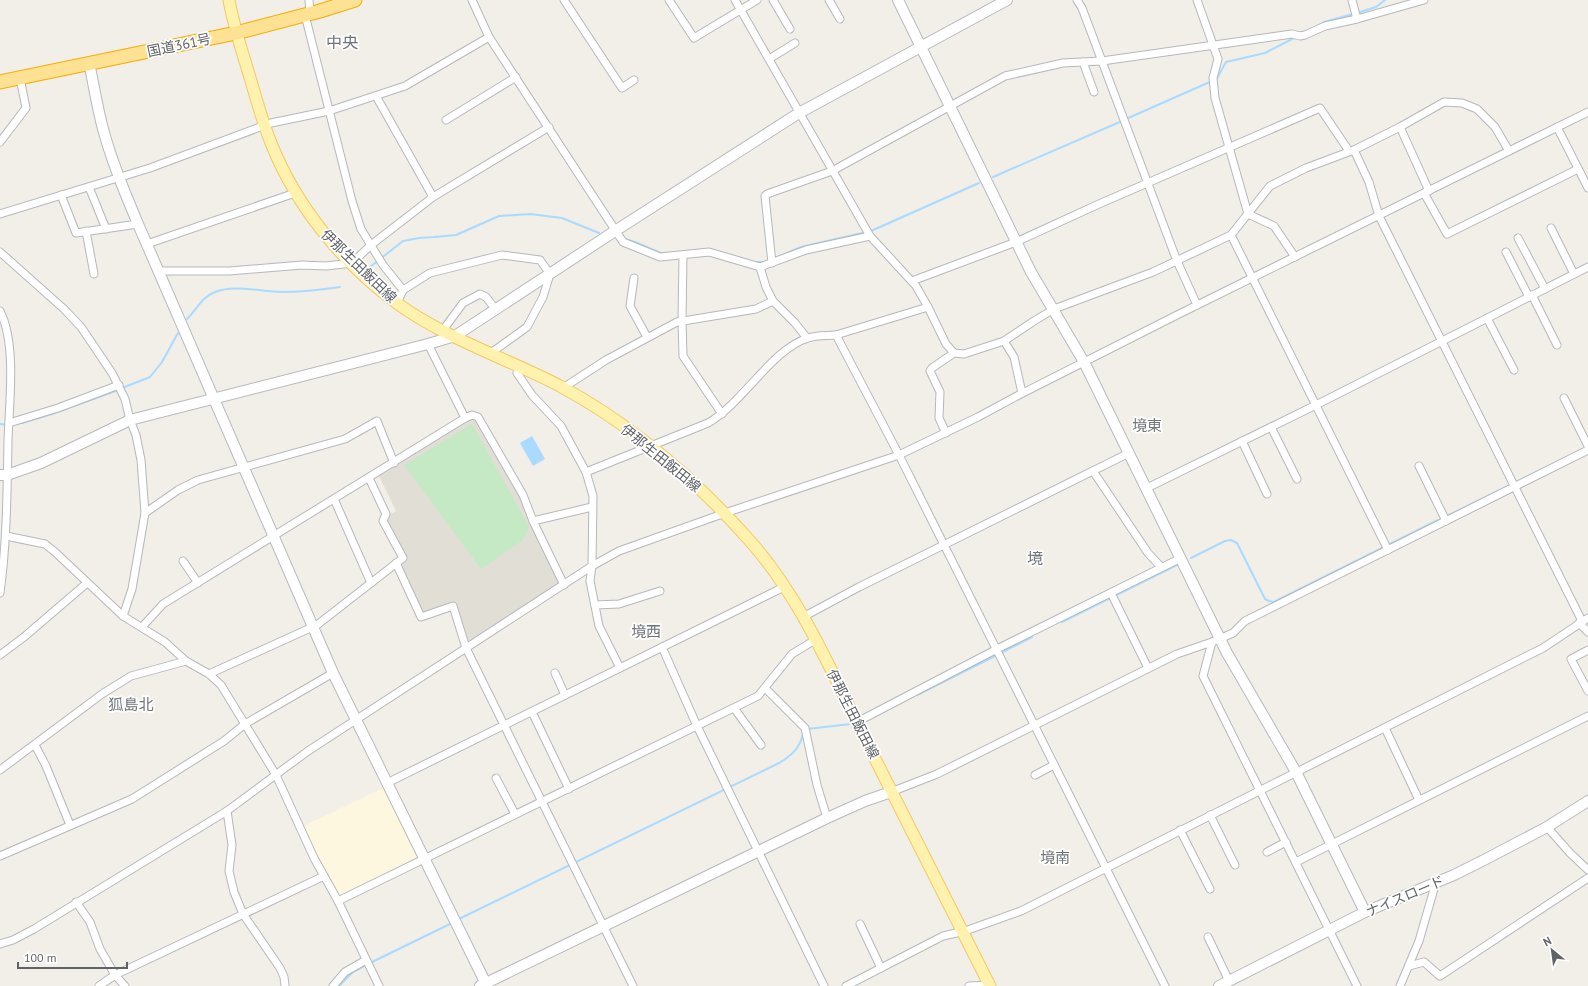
<svg xmlns="http://www.w3.org/2000/svg" width="1588" height="986" viewBox="0 0 1588 986" font-family="'PT Sans','Noto Sans JP',sans-serif">
<style>
.commercial{fill:#fef7e0}
.education{fill:#e1ded6}
.green{fill:#c5e8c5}
.water{fill:#aadaff}
.lines{fill:none;stroke-linecap:round;stroke-linejoin:round}
.stream{stroke:#aadaff;stroke-width:2}
.street-casing{stroke:#b5b8bc;stroke-width:9}
.secondary-casing{stroke:#b6babf;stroke-width:12}
.primary-casing{stroke:#f2c960;stroke-width:13}
.highway-casing{stroke:#f9ab00;stroke-width:15}
.street{stroke:#fff;stroke-width:7}
.secondary{stroke:#fff;stroke-width:10}
.primary{stroke:#fff2af;stroke-width:11}
.highway{stroke:#fde293;stroke-width:13}
.labels{text-anchor:middle;dominant-baseline:central;stroke-width:3.5;stroke-linejoin:round;paint-order:stroke}
.street-label{font-size:14px;fill:#5f6368;stroke:#fff}
.neighbourhood-label{font-size:15px;fill:#70757a;stroke:#fff}
.quarter-label{font-size:16px;fill:#70757a;stroke:#fff}
</style>
<rect width="100%" height="100%" fill="#f1efe8"/>
<path class="commercial" d="M 383,788 L 419,860 L 337,898 L 302,827 Z"/>
<path class="education" d="M 471,418 L 478,420 L 520,494 L 561,582 L 472,640 L 467,641 L 453,603 L 421,614 L 400,567 L 408,559 L 386,521 L 388,516 L 396,511 L 379,476 Z"/>
<path class="green" d="M 472,424 L 529,527 L 523,540 L 481,569 L 404,465 Z"/>
<path class="water" d="M 532,436 L 545,459 L 533,466 L 520,443 Z"/>
<g class="lines">
<g class="stream">
<path d="M 1357,13 L 1376,7 L 1385,0"/>
<path d="M 1318,26 L 1324,22 L 1353,14"/>
<path d="M 1216,80 L 1226,62 L 1265,53 L 1296,37"/>
<path d="M 1126,119 L 1212,81"/>
<path d="M 993,177 L 1122,121"/>
<path d="M 625,239 L 635,242 L 663,254"/>
<path d="M 709,249 L 754,262 L 763,262"/>
<path d="M 773,259 L 801,247 L 871,231 L 979,183"/>
<path d="M 370,267 L 403,241 L 419,238 L 434,237 L 456,235 L 499,216 L 530,214 L 562,218 L 599,233"/>
<path d="M 187,319 C 197,309 202,297 215,292 C 234,284 262,292 282,292 C 302,292 320,290 340,287"/>
<path d="M 122,388 L 150,377 L 162,362 L 178,333"/>
<path d="M 22,423 L 52,414 L 118,390"/>
<path d="M 0,424 L 8,425"/>
<path d="M 1449,515 L 1583,449"/>
<path d="M 1191,558 L 1225,541 L 1231,540 L 1237,543 L 1265,599 L 1269,601 L 1274,602 L 1438,520"/>
<path d="M 1062,622 L 1177,565"/>
<path d="M 1001,653 L 1032,637"/>
<path d="M 917,695 L 997,655"/>
<path d="M 807,729 L 851,724"/>
<path d="M 461,918 L 779,763 C 791,756 800,748 803,734"/>
<path d="M 370,963 L 450,924"/>
<path d="M 339,986 L 353,972 L 366,965"/>
</g>
<g class="street-casing">
<g id="street">
<path d="M 309,0 L 310,14"/>
<path d="M 472,0 L 489,37 L 623,242 L 660,257 L 709,252 L 760,267 L 806,250 L 870,236"/>
<path d="M 564,0 L 622,88 L 634,80"/>
<path d="M 669,0 L 694,38 L 757,0"/>
<path d="M 735,0 L 870,236 L 916,286 L 928,307 L 946,344 L 954,353 L 932,368 L 930,371 L 940,392 L 939,418 L 946,433"/>
<path d="M 773,0 L 790,29"/>
<path d="M 829,0 L 840,19"/>
<path d="M 1077,0 L 1082,8 L 1177,261 L 1197,305"/>
<path d="M 1197,0 L 1218,59 L 1213,78 L 1215,98 L 1248,214"/>
<path d="M 1352,0 L 1357,19"/>
<path d="M 305,15 L 352,201 L 361,229 L 383,265 L 403,290 L 397,303"/>
<path d="M 769,59 L 795,43"/>
<path d="M 1083,62 L 1094,92"/>
<path d="M 376,96 L 433,197"/>
<path d="M 446,120 L 516,77"/>
<path d="M 1400,127 L 1429,191"/>
<path d="M 1557,127 L 1588,188"/>
<path d="M 0,142 L 26,108 L 20,78"/>
<path d="M 1354,150 L 1369,182 L 1379,216 L 1582,621"/>
<path d="M 89,187 L 106,229"/>
<path d="M 1424,193 L 1447,234 L 1578,169"/>
<path d="M 61,195 L 76,233 L 138,224"/>
<path d="M 0,214 L 150,168 L 271,123 L 329,111 L 405,86 L 489,37"/>
<path d="M 1248,214 L 1274,226 L 1295,257"/>
<path d="M 1551,228 L 1574,274"/>
<path d="M 86,231 L 94,274"/>
<path d="M 1231,235 L 1388,550"/>
<path d="M 1518,238 L 1545,289"/>
<path d="M 147,244 L 295,193"/>
<path d="M 0,252 L 64,309 L 81,327 L 112,373 L 125,399 L 130,420 L 136,435 L 141,460 L 145,513 L 132,589 L 123,616"/>
<path d="M 1506,252 L 1529,297"/>
<path d="M 683,255 L 682,321 L 683,356 L 722,414"/>
<path d="M 772,263 L 765,196 L 767,194 L 832,171 L 1005,76 L 1063,63 L 1102,61 L 1292,34 L 1300,36 L 1305,35 L 1325,26 L 1357,19 L 1424,0"/>
<path d="M 760,267 L 766,287 L 773,301 L 795,323 L 807,338"/>
<path d="M 159,271 L 229,271 L 302,265 L 326,266 L 352,263 L 371,245 L 433,197 L 549,127"/>
<path d="M 634,278 L 630,306 L 647,337"/>
<path d="M 912,281 L 1016,242 L 1099,204 L 1320,108 L 1349,151"/>
<path d="M 403,290 L 430,273 L 502,255 L 540,260 L 550,274 L 543,297 L 527,327 L 491,353"/>
<path d="M 1532,295 L 1557,345"/>
<path d="M 0,311 C 17,344 9,404 8,441 C 7,492 7,542 0,593"/>
<path d="M 1487,318 L 1514,370"/>
<path d="M 443,330 L 463,303 L 480,294 L 486,297 L 496,310"/>
<path d="M 836,335 L 928,307"/>
<path d="M 1004,341 L 1014,357 L 1022,393"/>
<path d="M 428,344 L 465,418"/>
<path d="M 954,353 L 964,354 L 1004,341 L 1034,321 L 1054,309 L 1153,272 L 1231,235 L 1270,186 L 1306,168 L 1354,150 L 1400,127 L 1444,102 L 1462,103 L 1477,109 L 1495,127 L 1509,151"/>
<path d="M 521,368 L 517,373 L 532,395 L 561,426 L 586,472 L 593,496 L 592,566 L 590,581 L 599,626 L 620,668"/>
<path d="M 563,388 L 606,360 L 677,322 L 756,309 L 773,301"/>
<path d="M 1564,398 L 1588,446"/>
<path d="M 9,423 L 58,408 L 119,385"/>
<path d="M 1271,427 L 1297,479"/>
<path d="M 1242,441 L 1267,494"/>
<path d="M 1419,466 L 1446,521"/>
<path d="M 1093,471 L 1148,553 L 1161,567"/>
<path d="M 586,472 L 708,423 C 743,403 772,349 808,338 C 817,335 827,336 836,335 L 899,455 L 1165,986"/>
<path d="M 1147,488 L 1316,405 L 1588,267"/>
<path d="M 334,499 L 371,583"/>
<path d="M 145,513 L 178,490 L 198,480 L 345,439 L 377,421 L 394,463"/>
<path d="M 533,521 L 592,507"/>
<path d="M 6,536 L 45,544 L 55,552 L 123,616 L 165,642 L 186,661 L 209,674 L 221,685 L 276,775 L 314,858 L 338,901 L 379,986"/>
<path d="M 183,561 L 198,583"/>
<path d="M 396,563 L 421,617 L 453,606 L 466,648 L 633,986"/>
<path d="M 1111,593 L 1148,668"/>
<path d="M 595,605 L 619,604 L 660,591"/>
<path d="M 803,617 L 859,587 L 1129,453"/>
<path d="M 1579,623 L 1588,632"/>
<path d="M 142,627 L 163,604 L 465,418 L 472,415 L 478,417 L 523,495 L 533,521 L 564,585"/>
<path d="M 662,647 L 697,726 L 824,986"/>
<path d="M 1588,650 L 1571,659 L 1588,691"/>
<path d="M 0,655 L 24,637 L 87,583"/>
<path d="M 555,673 L 565,695"/>
<path d="M 209,674 L 317,625 L 403,558 L 383,521 L 386,514 L 369,478"/>
<path d="M 765,688 L 805,728 L 817,785 L 827,818"/>
<path d="M 734,708 L 761,745"/>
<path d="M 532,712 L 569,789"/>
<path d="M 857,722 L 997,649 L 1181,558"/>
<path d="M 1385,728 L 1419,800"/>
<path d="M 35,745 L 46,766 L 70,825"/>
<path d="M 0,770 L 102,694 L 131,676 L 186,661"/>
<path d="M 1035,775 L 1054,765"/>
<path d="M 496,778 L 515,814"/>
<path d="M 387,783 L 784,587"/>
<path d="M 891,792 L 937,774 L 1177,654 L 1212,642"/>
<path d="M 227,811 L 232,845 L 229,871 L 234,892 L 243,914 L 280,968 L 284,977 L 285,986"/>
<path d="M 1210,815 L 1235,865"/>
<path d="M 1547,827 L 1570,853 L 1588,870"/>
<path d="M 1180,830 L 1210,889"/>
<path d="M 1267,852 L 1286,842"/>
<path d="M 0,856 L 132,799 L 224,741 L 245,724 L 333,673"/>
<path d="M 1296,862 L 1588,716"/>
<path d="M 338,901 L 758,696 L 792,654 L 815,640"/>
<path d="M 76,902 L 90,922 L 100,949 L 115,975 L 125,986"/>
<path d="M 860,924 L 881,968"/>
<path d="M 1208,937 L 1229,981"/>
<path d="M 0,944 L 13,940 L 34,929 L 227,811 L 308,751 L 592,566 L 619,551 L 725,513 L 899,455 L 978,417 L 1017,396 L 1177,315 L 1588,112"/>
<path d="M 1409,966 L 1424,962 L 1440,976 L 1588,878"/>
<path d="M 99,986 L 115,975 L 324,876"/>
<path d="M 333,986 L 345,972 L 366,960"/>
<path d="M 846,986 L 943,936 L 965,931 L 1021,911 L 1517,661 L 1543,648 L 1588,618"/>
<path d="M 969,986 L 990,985"/>
<path d="M 1357,986 L 1203,676 L 1212,642 L 1233,633 L 1245,621 L 1588,450"/>
<path d="M 1400,986 L 1419,941 L 1436,882"/>
</g>
</g>
<g class="secondary-casing">
<g id="secondary">
<path d="M 898,0 L 1031,272 L 1084,362 L 1227,653 L 1296,772 L 1365,912"/>
<path d="M 89,63 C 94,85 97,107 103,129 C 112,162 125,193 138,224 L 333,673 L 487,986"/>
<path d="M 0,475 L 7,475 L 41,463 L 130,420 L 428,344 L 455,336 L 615,231 L 799,113 L 1007,0"/>
<path d="M 480,986 L 827,818 L 865,801 L 891,792"/>
<path d="M 1219,986 L 1365,912 L 1454,875 L 1484,860 L 1547,827 L 1588,801"/>
</g>
</g>
<g class="primary-casing">
<path id="primary" d="M 229,0 C 234,28 243,54 251,81 C 257,102 263,123 271,143 C 296,206 343,264 398,304 C 445,338 508,359 560,386 C 632,425 696,480 750,541 C 799,596 829,666 861,731 C 904,816 947,901 990,986"/>
</g>
<g class="highway-casing">
<path id="highway" d="M 0,82 L 236,33 L 320,11 L 355,0"/>
</g>
<use href="#street" class="street"/>
<use href="#secondary" class="secondary"/>
<use href="#primary" class="primary"/>
<use href="#highway" class="highway"/>
</g>
<g class="labels">
<g class="street-label">
<text transform="translate(179 45) rotate(-12)">国道361号</text>
<text transform="translate(359 266) rotate(44)">伊那生田飯田線</text>
<text transform="translate(661 458) rotate(39)">伊那生田飯田線</text>
<text transform="translate(853 714) rotate(63)">伊那生田飯田線</text>
<text transform="translate(1405 896) rotate(-23)">ナイスロード</text>
</g>
<g class="neighbourhood-label">
<text x="1147" y="425">境東</text>
<text x="646" y="631">境西</text>
<text x="131" y="704">狐島北</text>
<text x="1055" y="857">境南</text>
</g>
<g class="quarter-label">
<text x="342" y="42">中央</text>
<text x="1035" y="558">境</text>
</g>
</g>
<g transform="translate(1552 950) rotate(331)" stroke="#ffffff" stroke-width="3" paint-order="stroke">
<path d="M0-3L7 15L0 10L-7 15Z" fill="#5f6368"/>
<text y="-6" font-size="11" font-weight="bold" text-anchor="middle" fill="#5f6368">N</text>
</g>
<path d="M18 962v6h109v-6" fill="none" stroke="#5f6368" stroke-width="2"/>
<text x="24" y="962" font-size="12" fill="#5f6368" stroke="#ffffff" stroke-width="3" paint-order="stroke">100 m</text>
</svg>
